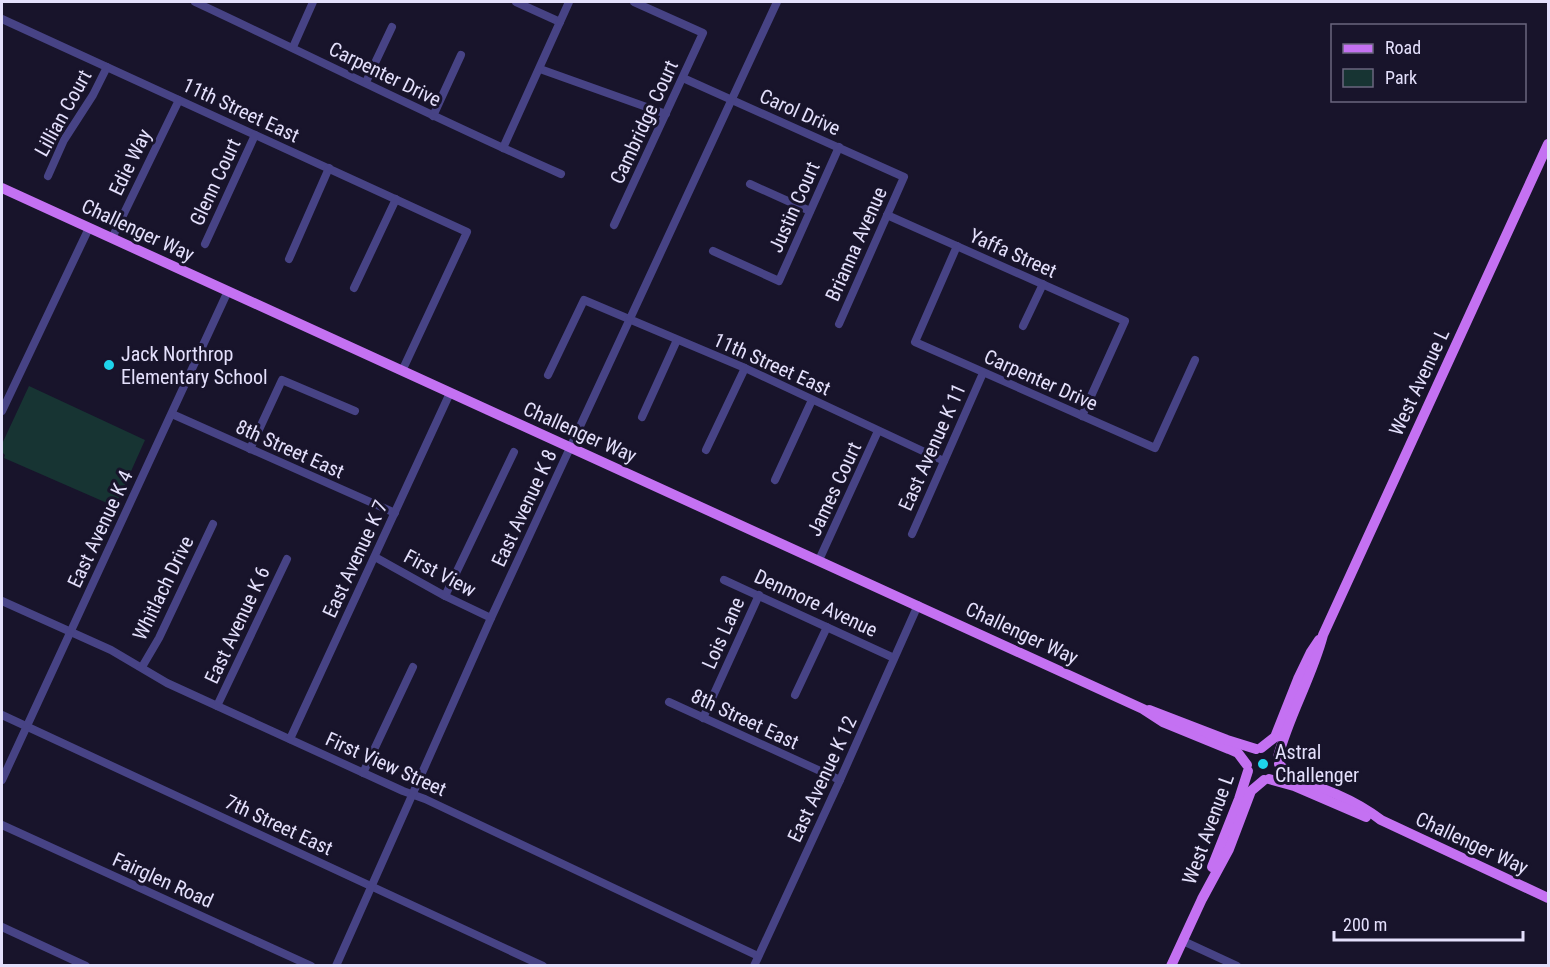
<svg xmlns="http://www.w3.org/2000/svg" width="1550" height="967" viewBox="0 0 1550 967" font-family="'Roboto Condensed',sans-serif">
<style>
.green{fill:#173433}
.lines{fill:none;stroke-linecap:round;stroke-linejoin:round}
.minor{stroke:#474385;stroke-width:8}
.major{stroke:#c471f2;stroke-width:10}
.poi-dot{fill:#1ed4eb;stroke:#18142b;stroke-width:2}
.labels{text-anchor:middle;dominant-baseline:central;stroke-width:6;stroke-linejoin:round;paint-order:stroke}
.street-label{font-size:20px;fill:#e4e0fc;stroke:#18142b}
.poi-label{font-size:20px;fill:#e4e0fc;stroke:#18142b;text-anchor:start}
</style>
<rect width="100%" height="100%" fill="#18142b"/>
<path class="green" d="M 29,386 L 145,440 L 119,498 L 107,503 L 4,458 L 5,455 L 2,452 L 2,444 Z"/>
<g class="lines">
<g class="minor">
<path d="M 195,2 C 317,59 438,120 561,174"/>
<path d="M 516,2 L 560,22"/>
<path d="M 2,19 L 467,232 L 402,371"/>
<path d="M 293,47 L 313,2"/>
<path d="M 540,69 L 666,114"/>
<path d="M 683,78 L 904,177 L 839,324"/>
<path d="M 366,82 L 392,27"/>
<path d="M 433,116 L 461,55"/>
<path d="M 503,148 L 569,2"/>
<path d="M 48,176 L 64,140 L 93,95 L 107,67"/>
<path d="M 750,184 L 810,211"/>
<path d="M 887,215 L 1125,321 L 1082,416"/>
<path d="M 614,225 L 703,33 L 634,2"/>
<path d="M 112,238 L 179,100"/>
<path d="M 205,244 L 255,135"/>
<path d="M 957,246 L 915,342 L 1155,448 L 1195,360"/>
<path d="M 713,251 L 779,281 L 839,147"/>
<path d="M 289,259 L 329,168"/>
<path d="M 354,288 L 396,199"/>
<path d="M 1023,326 L 1043,284"/>
<path d="M 548,375 L 584,300 L 745,368 L 944,461"/>
<path d="M 2,411 L 89,228"/>
<path d="M 172,414 L 395,513"/>
<path d="M 642,417 L 677,340"/>
<path d="M 250,449 L 282,380 L 355,411"/>
<path d="M 706,450 L 745,368"/>
<path d="M 775,480 L 812,400"/>
<path d="M 912,534 L 983,373"/>
<path d="M 375,557 L 445,596 L 491,618"/>
<path d="M 819,560 L 878,431"/>
<path d="M 724,580 L 894,658"/>
<path d="M 445,596 L 514,452"/>
<path d="M 2,601 L 111,650 L 167,683 L 403,791 L 425,799 L 758,956"/>
<path d="M 142,667 L 159,638 L 213,524"/>
<path d="M 795,695 L 827,627"/>
<path d="M 669,702 L 840,780"/>
<path d="M 217,706 L 287,559"/>
<path d="M 2,715 L 543,966"/>
<path d="M 703,718 L 759,595"/>
<path d="M 290,739 L 450,393"/>
<path d="M 363,773 L 413,667"/>
<path d="M 2,780 L 228,291"/>
<path d="M 2,825 L 311,966"/>
<path d="M 2,927 L 86,966"/>
<path d="M 1183,941 L 1237,966"/>
<path d="M 336,966 L 491,618 L 777,2"/>
<path d="M 754,966 L 840,780 L 918,605"/>
</g>
<g class="major">
<path d="M 2,188 L 1143,709 L 1163,722 L 1229,749 L 1238,753 L 1247,765"/>
<path d="M 1149,710 L 1227,740 L 1256,749"/>
<path d="M 1261,748 L 1275,737 L 1298,679 L 1311,652 L 1319,640"/>
<path d="M 1278,757 C 1289,715 1312,677 1323,635 L 1548,144"/>
<path d="M 1279,764 C 1294,782 1315,785 1336,794 C 1352,801 1367,809 1381,820 L 1548,898"/>
<path d="M 1269,779 L 1294,786 L 1366,817"/>
<path d="M 1212,867 L 1239,799 L 1248,771"/>
<path d="M 1171,966 L 1202,899 L 1229,849 L 1251,791 L 1264,780"/>
</g>
</g>
<g class="poi-dot">
<circle cx="109" cy="365" r="6"/>
<circle cx="1263" cy="764" r="6"/>
</g>
<g class="labels">
<g class="street-label">
<text transform="translate(385 74) rotate(26)">Carpenter Drive</text>
<text transform="translate(241 110) rotate(25)">11th Street East</text>
<text transform="translate(800 112) rotate(24)">Carol Drive</text>
<text transform="translate(63 113) rotate(-61)">Lillian Court</text>
<text transform="translate(644 122) rotate(-65)">Cambridge Court</text>
<text transform="translate(130 162) rotate(-64)">Edie Way</text>
<text transform="translate(215 182) rotate(-65)">Glenn Court</text>
<text transform="translate(794 207) rotate(-66)">Justin Court</text>
<text transform="translate(138 230) rotate(25)">Challenger Way</text>
<text transform="translate(856 244) rotate(-66)">Brianna Avenue</text>
<text transform="translate(1013 253) rotate(24)">Yaffa Street</text>
<text transform="translate(772 364) rotate(24)">11th Street East</text>
<text transform="translate(1041 380) rotate(24)">Carpenter Drive</text>
<text transform="translate(1419 382) rotate(-65)">West Avenue L</text>
<text transform="translate(580 432) rotate(24)">Challenger Way</text>
<text transform="translate(932 447) rotate(-66)">East Avenue K 11</text>
<text transform="translate(290 449) rotate(24)">8th Street East</text>
<text transform="translate(834 489) rotate(-65)">James Court</text>
<text transform="translate(524 508) rotate(-65)">East Avenue K 8</text>
<text transform="translate(100 529) rotate(-65)">East Avenue K 4</text>
<text transform="translate(355 559) rotate(-65)">East Avenue K 7</text>
<text transform="translate(440 573) rotate(28)">First View</text>
<text transform="translate(163 588) rotate(-64)">Whitlach Drive</text>
<text transform="translate(816 603) rotate(25)">Denmore Avenue</text>
<text transform="translate(237 625) rotate(-65)">East Avenue K 6</text>
<text transform="translate(723 633) rotate(-66)">Lois Lane</text>
<text transform="translate(1022 633) rotate(25)">Challenger Way</text>
<text transform="translate(745 719) rotate(25)">8th Street East</text>
<text transform="translate(386 764) rotate(24)">First View Street</text>
<text transform="translate(822 779) rotate(-65)">East Avenue K 12</text>
<text transform="translate(279 825) rotate(25)">7th Street East</text>
<text transform="translate(1208 829) rotate(-70)">West Avenue L</text>
<text transform="translate(1472 843) rotate(25)">Challenger Way</text>
<text transform="translate(163 880) rotate(24)">Fairglen Road</text>
</g>
<g class="poi-label">
<text x="121" y="354">Jack Northrop<tspan x="121" dy="23">Elementary School</tspan></text>
<text x="1275" y="752">Astral<tspan x="1275" dy="23">Challenger</tspan></text>
</g>
</g>
<rect width="1550" height="967" fill="none" stroke="#e4e0fc" stroke-width="6"/>
<rect x="1331" y="24" width="195" height="78" fill="#18142b" stroke="#6a667f" stroke-width="1.5"/>
<rect x="1343" y="44" width="30" height="9" fill="#c471f2" stroke="#6a667f" stroke-width="1.5"/>
<text x="1385" y="54" font-size="18" fill="#e4e0fc">Road</text>
<rect x="1343" y="69" width="30" height="18" fill="#173433" stroke="#6a667f" stroke-width="1.5"/>
<text x="1385" y="84" font-size="18" fill="#e4e0fc">Park</text>
<path d="M1334 931v9h189v-9" fill="none" stroke="#e4e0fc" stroke-width="3"/>
<text x="1343" y="931" font-size="18" fill="#e4e0fc" stroke="#18142b" stroke-width="4.5" paint-order="stroke">200 m</text>
</svg>
